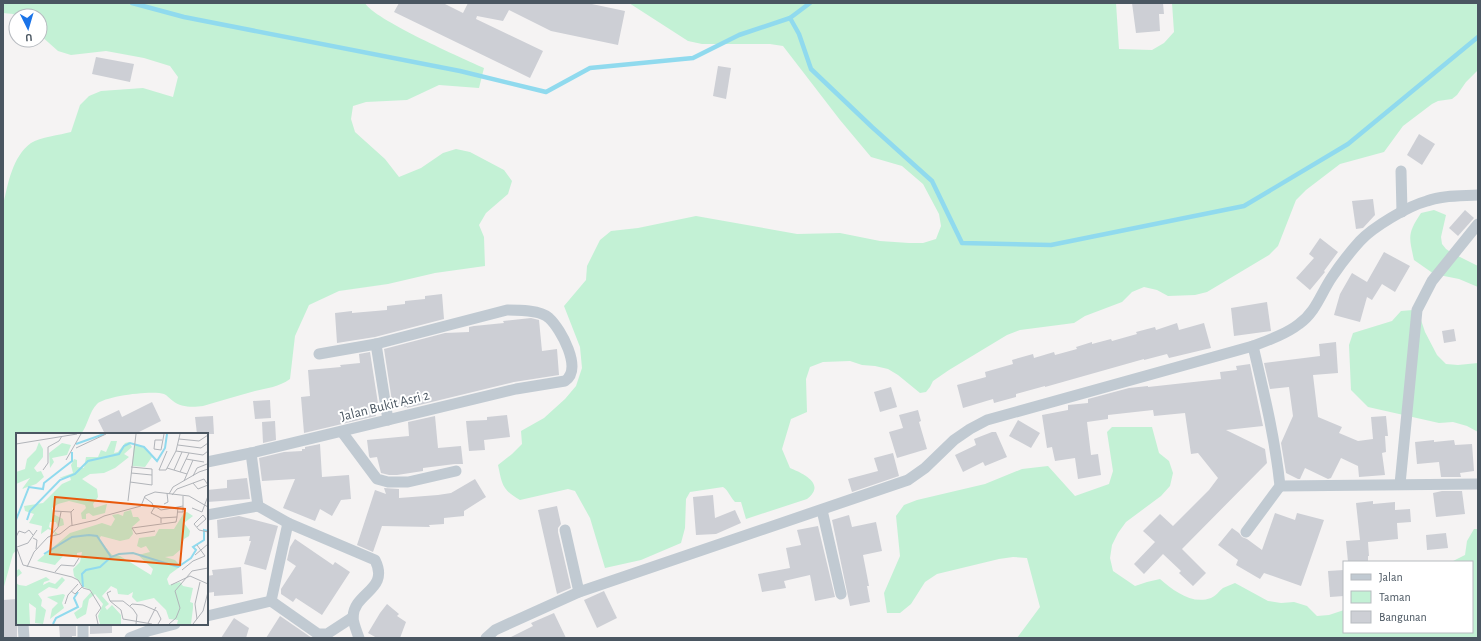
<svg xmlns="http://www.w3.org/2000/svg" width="1481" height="641" viewBox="0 0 1481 641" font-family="'Alegreya Sans',sans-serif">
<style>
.green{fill:#c3f1d5}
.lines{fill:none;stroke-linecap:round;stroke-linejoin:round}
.stream{stroke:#90daee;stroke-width:4.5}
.building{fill:#cdcfd5}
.minor{stroke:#c1cad2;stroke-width:11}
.labels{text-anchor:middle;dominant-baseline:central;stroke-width:4;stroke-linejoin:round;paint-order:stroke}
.street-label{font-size:14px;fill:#4a5661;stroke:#fff}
.inset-river{fill:none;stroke:#90daee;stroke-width:2}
.inset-road{fill:none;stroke:#b1b4b9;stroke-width:1}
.view{fill:#e8590c;fill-opacity:0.15;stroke:#e8590c;stroke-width:2}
.inset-edge{fill:none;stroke:#4a5661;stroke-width:2}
</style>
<rect width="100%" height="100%" fill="#f5f3f3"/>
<g class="green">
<path d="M 3,3 L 365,3 C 373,19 464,59 484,68 L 479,88 L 439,85 L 407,100 L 366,102 L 353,106 L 351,119 L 355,132 L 385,159 L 399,177 L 421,168 L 443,153 L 456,149 L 470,152 L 504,170 L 512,181 L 508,194 L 486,213 L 479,225 L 484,237 L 485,266 L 435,273 L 388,284 L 339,291 L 309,305 L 295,336 L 290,379 C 279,387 267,388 255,391 C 237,396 220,401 203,406 C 194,407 181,408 173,401 C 170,399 167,395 164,394 C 153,390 105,396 97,404 C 89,412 88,425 81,434 L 17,434 L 17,549 L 13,554 L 3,590 L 3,205 C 8,184 12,157 31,143 C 40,137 60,135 71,132 L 80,105 L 89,96 L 101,91 L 143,88 L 173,97 L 178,77 L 170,66 L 144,58 L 106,51 L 71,55 L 58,51 L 40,35 L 40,16 L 16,16 L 13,14 L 3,13 Z"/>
<path d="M 629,3 L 1116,3 L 1119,49 L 1152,50 L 1164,43 L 1174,32 L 1172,3 L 1478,3 L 1478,70 L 1466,82 L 1457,95 L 1452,99 L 1438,101 L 1432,104 L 1403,126 L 1384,152 L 1340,164 L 1306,190 L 1296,200 L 1278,246 L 1269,255 L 1207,292 L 1195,295 L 1168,296 L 1157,290 L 1144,287 L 1132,292 L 1122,302 L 1085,316 L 1074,323 L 1020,330 L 1007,335 L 949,370 L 933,381 L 930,387 L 926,392 L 920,393 L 898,375 L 888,369 L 875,366 L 862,365 L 850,361 L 823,362 L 810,367 L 806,379 L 807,412 L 791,419 L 782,449 L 790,468 C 802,473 827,484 807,499 L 746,519 L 741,502 L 735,502 C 730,497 729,491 723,487 L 690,492 L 686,499 L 685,528 L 681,543 L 641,560 L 605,568 L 590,518 L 575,491 L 568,489 L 520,500 C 502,490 502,484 498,465 L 512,454 L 522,444 L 521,431 L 544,418 L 565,399 L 576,386 L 582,368 L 580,347 L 564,306 L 586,280 L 587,266 L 600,240 L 611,231 L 638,228 L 696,216 L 797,234 L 840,233 L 880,241 L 909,243 L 923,243 L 936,239 L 941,226 L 939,214 L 923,184 L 902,166 L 871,157 L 840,120 L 783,46 L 770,44 L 702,44 L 688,41 Z"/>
<path d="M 1434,210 L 1446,215 L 1441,237 L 1442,244 L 1446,249 L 1452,253 L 1478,266 L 1478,287 L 1459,279 L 1434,274 L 1414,260 C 1409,237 1407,234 1421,213 Z"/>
<path d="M 1413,310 L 1421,320 L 1425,332 L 1437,355 L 1446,364 L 1458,365 L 1478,363 L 1478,432 L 1467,426 L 1453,422 L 1439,423 L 1368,407 L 1351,390 L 1349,345 L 1353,333 L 1392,321 L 1401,311 Z"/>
<path d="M 1112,427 L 1152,427 L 1159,453 L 1169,461 L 1173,473 L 1170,486 L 1161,496 L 1126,522 L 1118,533 L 1112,545 L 1110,558 L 1113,571 L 1135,586 L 1147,582 L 1160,579 C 1174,591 1192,605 1211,598 C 1216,596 1219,591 1223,588 C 1227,586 1231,585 1235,583 L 1268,601 L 1281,603 L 1294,602 L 1307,606 L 1317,616 L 1329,615 L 1344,610 L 1344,632 L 1472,632 L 1472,562 L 1451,562 L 1465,555 L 1467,541 L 1474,529 L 1478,529 L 1478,638 L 1017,638 L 1040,607 L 1027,558 L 1013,557 L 999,559 L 937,574 L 925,582 L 911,604 L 900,613 L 887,613 L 884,593 L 900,556 L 896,516 L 904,505 L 917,500 L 985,484 L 1022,469 L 1048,466 L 1075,496 L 1109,484 L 1113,471 L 1107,432 Z"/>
</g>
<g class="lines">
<g class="stream">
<path d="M 132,3 L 184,17 L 460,71 L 546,92 L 590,68 L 693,58 L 739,35 L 790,18 L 810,3"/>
<path d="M 790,18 L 799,34 L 811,69 L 872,127 L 932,181 L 962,243 L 1051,245 L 1244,206 L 1348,144 L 1478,37"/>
</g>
</g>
<g class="building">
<path d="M 399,3 L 443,3 L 463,13 L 468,3 L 587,3 L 625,11 L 618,45 L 551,31 L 509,10 L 503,21 L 477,16 L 476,19 L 543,51 L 530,78 L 394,12 Z"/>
<path d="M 1132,3 L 1163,3 L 1164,14 L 1159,14 L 1160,31 L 1136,33 Z"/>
<path d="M 96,57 L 134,64 L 130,82 L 92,74 Z"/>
<path d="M 718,66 L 731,68 L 726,99 L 713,96 Z"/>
<path d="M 1419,134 L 1435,144 L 1422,165 L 1407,155 Z"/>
<path d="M 1373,199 L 1375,215 L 1363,228 L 1356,229 L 1352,201 Z"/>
<path d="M 1465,210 L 1474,218 L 1458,236 L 1449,228 Z"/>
<path d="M 1320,238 L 1338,252 L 1324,271 L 1325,272 L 1310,290 L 1296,278 L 1314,258 L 1309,254 Z"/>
<path d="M 1384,252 L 1410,266 L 1395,292 L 1382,284 L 1372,300 L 1367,297 L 1360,322 L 1334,315 L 1340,294 L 1352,273 L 1367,282 Z"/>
<path d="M 442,294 L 444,319 L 375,337 L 337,343 L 335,313 L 352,311 L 352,313 L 387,310 L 387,306 L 405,304 L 405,301 L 425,299 L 425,296 Z"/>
<path d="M 1267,302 L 1271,331 L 1234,336 L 1231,308 Z"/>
<path d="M 531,318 L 539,320 L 542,351 L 557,349 L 559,375 L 514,382 L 407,408 L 407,407 L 393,408 L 384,349 L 445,333 L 469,332 L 469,327 L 474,326 L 504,323 L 503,321 Z"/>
<path d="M 1177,323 L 1179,330 L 1204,323 L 1211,348 L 1169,358 L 1167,354 L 1144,360 L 1144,359 L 1045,387 L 1045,386 L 1016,394 L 1016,397 L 994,403 L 993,399 L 963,408 L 957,385 L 986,377 L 985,372 L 1013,364 L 1012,360 L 1033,354 L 1034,358 L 1054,352 L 1055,355 L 1077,349 L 1076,347 L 1092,342 L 1092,344 L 1111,339 L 1112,341 L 1137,334 L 1136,332 L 1155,327 L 1156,330 Z"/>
<path d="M 1454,329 L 1456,341 L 1444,343 L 1442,331 Z"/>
<path d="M 1336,342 L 1338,373 L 1313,375 L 1318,417 L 1342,427 L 1339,433 L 1358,441 L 1373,439 L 1371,417 L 1386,416 L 1388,436 L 1385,436 L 1386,452 L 1382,453 L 1385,475 L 1359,477 L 1358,466 L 1341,458 L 1331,478 L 1328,479 L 1305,468 L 1300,479 L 1298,479 L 1286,473 L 1281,443 L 1293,416 L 1289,387 L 1270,389 L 1264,363 L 1320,356 L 1319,344 Z"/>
<path d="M 370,352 L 379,410 L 375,410 L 376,416 L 304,433 L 301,397 L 310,396 L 308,370 L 341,367 L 340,365 L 360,363 L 359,354 Z"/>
<path d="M 1250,364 L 1263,426 L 1226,430 L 1265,449 L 1267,463 L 1182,549 L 1206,573 L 1193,586 L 1179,573 L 1181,571 L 1163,554 L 1144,574 L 1134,564 L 1155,542 L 1143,531 L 1160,514 L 1173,526 L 1209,490 L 1218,478 L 1198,453 L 1191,454 L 1185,413 L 1154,416 L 1153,410 L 1108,415 L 1108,419 L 1087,422 L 1091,455 L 1098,454 L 1101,475 L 1078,479 L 1075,458 L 1055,461 L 1052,447 L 1047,448 L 1042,415 L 1068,410 L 1068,405 L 1088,403 L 1088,399 L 1129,388 L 1148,386 L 1148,387 L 1221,379 L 1220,372 L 1237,370 L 1236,366 Z"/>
<path d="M 891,387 L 897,407 L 880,412 L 874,392 Z"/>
<path d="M 270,400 L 271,418 L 255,419 L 253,401 Z"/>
<path d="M 152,402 L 161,421 L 135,434 L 105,434 L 98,420 L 119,410 L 122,417 Z"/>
<path d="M 918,410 L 921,421 L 919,422 L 927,449 L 897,458 L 889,432 L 903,428 L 899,415 Z"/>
<path d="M 507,415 L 510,437 L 484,440 L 485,450 L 469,451 L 466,421 L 487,420 L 487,417 Z"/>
<path d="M 213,416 L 214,434 L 197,434 L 195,417 Z"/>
<path d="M 435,416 L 438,448 L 461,446 L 463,464 L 455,464 L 423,468 L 423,471 L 397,475 L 389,475 L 381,473 L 377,457 L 370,458 L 369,456 L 367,440 L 409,436 L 408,422 Z"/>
<path d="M 1018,420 L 1040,433 L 1031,448 L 1009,436 Z"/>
<path d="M 275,421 L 276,440 L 263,443 L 262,422 Z"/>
<path d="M 992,432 L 996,432 L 1007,457 L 985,466 L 983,462 L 963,472 L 955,455 L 976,445 L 974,439 Z"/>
<path d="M 1434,440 L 1434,442 L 1454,440 L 1455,445 L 1472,444 L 1474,471 L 1460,473 L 1461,477 L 1441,477 L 1439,462 L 1417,464 L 1415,442 Z"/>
<path d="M 320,444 L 322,477 L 349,475 L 351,499 L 341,500 L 332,516 L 320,509 L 315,521 L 283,508 L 295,479 L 262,481 L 259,458 L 284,452 L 302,451 L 302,449 L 305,449 L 305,447 Z"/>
<path d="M 893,453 L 899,476 L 852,492 L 848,479 L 878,471 L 874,458 Z"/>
<path d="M 247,478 L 250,499 L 207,502 L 207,490 L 227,488 L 227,480 Z"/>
<path d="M 475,479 L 486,497 L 464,511 L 464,516 L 444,518 L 444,524 L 429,525 L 430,527 L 382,526 L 373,552 L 357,545 L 375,490 L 386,494 L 384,488 L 399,489 L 399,498 L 438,495 L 451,493 Z"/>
<path d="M 1442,491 L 1462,491 L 1465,514 L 1436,517 L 1433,493 Z"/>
<path d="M 713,495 L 715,518 L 735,510 L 741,523 L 716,534 L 696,535 L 693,497 Z"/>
<path d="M 1373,501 L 1373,504 L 1395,502 L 1395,510 L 1410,509 L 1411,522 L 1397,523 L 1398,539 L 1368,542 L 1369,556 L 1368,556 L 1368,562 L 1348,562 L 1346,541 L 1360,540 L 1356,503 Z"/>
<path d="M 557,506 L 561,524 L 558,528 L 558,532 L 571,588 L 557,594 L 538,510 Z"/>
<path d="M 1275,513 L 1295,520 L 1297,513 L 1324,520 L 1301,586 L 1264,573 L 1260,579 L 1236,565 L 1238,560 L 1218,545 L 1232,528 L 1239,533 L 1242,537 L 1247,539 L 1262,550 Z"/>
<path d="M 849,515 L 852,527 L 876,522 L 882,551 L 863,555 L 869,586 L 867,586 L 870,602 L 850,606 L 832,520 Z"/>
<path d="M 239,516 L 278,526 L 266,570 L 244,564 L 251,541 L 249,541 L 250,536 L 218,538 L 217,520 Z"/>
<path d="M 818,526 L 835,597 L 815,601 L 810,575 L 784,581 L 786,588 L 762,592 L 758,574 L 790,568 L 786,548 L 801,545 L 797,530 Z"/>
<path d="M 1446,533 L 1448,548 L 1427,550 L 1426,535 Z"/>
<path d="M 295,539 L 333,565 L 335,562 L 350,572 L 322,615 L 296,598 L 293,602 L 281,594 L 281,589 L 296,566 L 287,560 L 290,547 Z"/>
<path d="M 241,567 L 243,594 L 214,596 L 214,592 L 207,593 L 207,576 L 213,575 L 212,570 Z"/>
<path d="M 1344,570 L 1344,596 L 1330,597 L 1328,571 Z"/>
<path d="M 604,591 L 617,618 L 597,628 L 584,600 Z"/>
<path d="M 17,599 L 17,638 L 3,638 L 3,600 Z"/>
<path d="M 387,604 L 399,614 L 397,616 L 406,622 L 400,638 L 377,638 L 368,633 L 380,613 Z"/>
<path d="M 554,613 L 566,638 L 509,638 L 533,626 L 531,623 Z"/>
<path d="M 280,616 L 312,638 L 266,638 Z"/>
<path d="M 234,618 L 249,628 L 246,638 L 221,638 Z"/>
<path d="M 59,624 L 76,624 L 76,636 L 72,636 L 72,638 L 60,638 Z"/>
<path d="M 90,624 L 112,624 L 112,633 L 90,634 Z"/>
</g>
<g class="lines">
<g class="minor">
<path d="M 1401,171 L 1402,212"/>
<path d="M 376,344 L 388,420"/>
<path d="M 342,432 L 377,479 L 388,482 L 408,482 L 456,471"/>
<path d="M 251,453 L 258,506 L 288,523 L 375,560 C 390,590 354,592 353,617 C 353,623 357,632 359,638"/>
<path d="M 207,462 L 251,453 L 516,389 L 565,381 C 583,369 561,329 549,318 C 541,310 518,310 507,310 L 376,344 L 319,354"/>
<path d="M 1400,484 L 1417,310 L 1432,281 L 1478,224"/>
<path d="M 1280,486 L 1478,484"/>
<path d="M 822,510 L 841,594"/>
<path d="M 207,515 L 258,506"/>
<path d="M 565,530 L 579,592"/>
<path d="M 1246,532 L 1280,486 C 1275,438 1264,393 1253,346"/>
<path d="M 271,601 L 288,523"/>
<path d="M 207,616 L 271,601 L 318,634 L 327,634 L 353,617"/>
<path d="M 23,624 L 24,638"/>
<path d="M 83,624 L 83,638"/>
<path d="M 130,638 L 148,631 L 175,624"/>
<path d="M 486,638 L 495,630 L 508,624 L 579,592 L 908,480 L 925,468 L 954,440 L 970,429 L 987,420 L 1253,346 C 1269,340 1286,334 1299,324 C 1316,312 1321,293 1332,277 C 1340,265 1350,252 1360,241 C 1373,227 1408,206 1427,201 C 1443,195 1461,196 1478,195"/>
</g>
</g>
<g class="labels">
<g class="street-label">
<text transform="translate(385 406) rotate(-14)">Jalan Bukit Asri 2</text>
</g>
</g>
<g transform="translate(16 433)">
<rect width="192" height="192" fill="#f5f3f3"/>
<path d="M 95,8 L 101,8 L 98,20 L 102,19 L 109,10 L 113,9 L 116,14 L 108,21 L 113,24 L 99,35 L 88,40 L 74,41 L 66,46 L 81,56 L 82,64 L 77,71 L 78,75 L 91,71 L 89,80 L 77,83 L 73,80 L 70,81 L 70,86 L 66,86 L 65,80 L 70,75 L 69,72 L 53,68 L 42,71 L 36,75 L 37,81 L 47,86 L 48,92 L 42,94 L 40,89 L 34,89 L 33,94 L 42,101 L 38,102 L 39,99 L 32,96 L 25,101 L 26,93 L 13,90 L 18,81 L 9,78 L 8,73 L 27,70 L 46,51 L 55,47 L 54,44 L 43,45 L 57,40 L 55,32 L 58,26 L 61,27 L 61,34 L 68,35 L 70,24 L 82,24 L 85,17 L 90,19 ZM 23,9 L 27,16 L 27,24 L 18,35 L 21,39 L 25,38 L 28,44 L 20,51 L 6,56 L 14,45 L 0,51 L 0,39 L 9,36 L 11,26 L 20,17 ZM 46,10 L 55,12 L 51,22 L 36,25 L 38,29 L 34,35 L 33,20 ZM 118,11 L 128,15 L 136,24 L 129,34 L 116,33 ZM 115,77 L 117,84 L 122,84 L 124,87 L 116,94 L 117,101 L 113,106 L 104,108 L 85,103 L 83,106 L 96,122 L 104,123 L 135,142 L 137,136 L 122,122 L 134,119 L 130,113 L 125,115 L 121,113 L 123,105 L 139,103 L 143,96 L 158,96 L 168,80 L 171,79 L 177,83 L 168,90 L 174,98 L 173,103 L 168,106 L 164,117 L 157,123 L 149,124 L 159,127 L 165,133 L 154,141 L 151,146 L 153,152 L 164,149 L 167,153 L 177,155 L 174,169 L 177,170 L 177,175 L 175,191 L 161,191 L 162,187 L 153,186 L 150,177 L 138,165 L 121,169 L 116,164 L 117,159 L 112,162 L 102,161 L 101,156 L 95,153 L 86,163 L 93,171 L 89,174 L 91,177 L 96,172 L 105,182 L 105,191 L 84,191 L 82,183 L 87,171 L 79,161 L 73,166 L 70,181 L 61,186 L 58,180 L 66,174 L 67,168 L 76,158 L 68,154 L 58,143 L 57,136 L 64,129 L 66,119 L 61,120 L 61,124 L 47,123 L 39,132 L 21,128 L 54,100 L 86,90 L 95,93 L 99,86 L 96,82 L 102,81 L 107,83 L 108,79 ZM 3,136 L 6,140 L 1,144 L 0,150 L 3,152 L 10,153 L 30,144 L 34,147 L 28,149 L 27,152 L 33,149 L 39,151 L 46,144 L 49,147 L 41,156 L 33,154 L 22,161 L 26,167 L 25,173 L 30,177 L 27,191 L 19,190 L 20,175 L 13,170 L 14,191 L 0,191 L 0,138 ZM 47,161 L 49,162 L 46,170 L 48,175 L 34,186 L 36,176 L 42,170 L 31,164 Z" fill="#c3f1d5"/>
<path class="inset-river" d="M 60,11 L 88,1M 0,87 L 13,54 L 27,56 L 28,50 L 56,28 L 56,19M 11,87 L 14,78 L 44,47 L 59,41 L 72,28 L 103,21 L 108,13 L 114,10 L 128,14 L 141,28 L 149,15 L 151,1M 28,121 L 56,104 L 73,102 L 81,103 L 95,124M 67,154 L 66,141 L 70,137 L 84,134 L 95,124 L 103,121 L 117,120 L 162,134 L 175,125 L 180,117 L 177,114 L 188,107 L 188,97 L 192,98M 37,191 L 40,185 L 62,174 L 58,165 L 62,159"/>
<path class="inset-road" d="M 163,6 L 183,8 L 192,2M 146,7 L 139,7 L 138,16 L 145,17 L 148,1M 0,11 L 61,1M 162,12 L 185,15 L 192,10M 60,15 L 90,1M 151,18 L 143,37 L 150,37 L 160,18 L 164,1M 160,18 L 187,22 L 192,18M 170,26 L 188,29M 50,27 L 65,1M 151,35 L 171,41M 27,37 L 32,30 L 32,14 L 43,8 L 46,3M 158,37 L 166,19M 164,39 L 173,20M 115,40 L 136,42M 177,43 L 181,35 L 191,31M 168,48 L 177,27M 114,49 L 136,52 L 136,36 L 115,34M 177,50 L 182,56 L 192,52M 153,61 L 157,54 L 183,39 L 192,36M 156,62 L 161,56 L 188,46 L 192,52M 128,64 L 136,70 L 138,75 L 135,80 L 145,85 L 145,90M 112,68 L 120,1M 148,71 L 152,69 L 151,60M 138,75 L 140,74 L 145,77 L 162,74M 176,75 L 186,79 L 192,63M 38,78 L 55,79M 161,79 L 167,79 L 167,63M 145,85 L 161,84 L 162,74 L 167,73M 56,92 L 55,79 L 58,76M 181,94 L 190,86 L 187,82 L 178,91 L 183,97 L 192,99M 139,98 L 120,101 L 116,95 L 160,89 L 161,84M 34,103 L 42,94 L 45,79M 0,104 L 3,98 L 9,100 L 13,97 L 17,102M 17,105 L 21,107 L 20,116M 0,113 L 7,132 L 56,144 L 62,147 L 67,155 L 74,157 L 85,175 L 80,182 L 82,191M 1,114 L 12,110 L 21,97M 179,122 L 192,111M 11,134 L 18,119 L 32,104 L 44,101 L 54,93 L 80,87 L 88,83 L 125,73 L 129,63 L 139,59 L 173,63 L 192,74M 166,137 L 177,128 L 189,123 L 181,112M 39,139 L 45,132 L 58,133 L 63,125M 155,152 L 174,143 L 192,151M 55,158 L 59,161 L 66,154M 95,158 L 91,160 L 94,168 L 107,168 L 117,176 L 121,182 L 120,191M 94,168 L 105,177 L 107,186 L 136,191M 49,171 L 52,162 L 62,151M 114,173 L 116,171 L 127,172 L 141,178 L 145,186 L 142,191M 181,186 L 179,171 L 184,149M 132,190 L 140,174M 153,191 L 160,185 L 164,175 L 159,158 L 176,138 L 192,135M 177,191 L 187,178 L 192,159"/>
<path class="view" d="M 39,64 L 169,76 L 164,132 L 34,121 Z"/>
<rect width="192" height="192" class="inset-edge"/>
</g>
<rect width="1481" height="641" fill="none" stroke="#4a5661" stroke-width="8"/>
<rect x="1343" y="561" width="130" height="72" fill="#ffffff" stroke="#b7bbc0"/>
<rect x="1351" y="574" width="20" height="6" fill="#c1cad2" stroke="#b7bbc0"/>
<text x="1379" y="581" font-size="12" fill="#4a5661">Jalan</text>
<rect x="1351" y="591" width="20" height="12" fill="#c3f1d5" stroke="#b7bbc0"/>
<text x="1379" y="601" font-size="12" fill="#4a5661">Taman</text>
<rect x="1351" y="611" width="20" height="12" fill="#cdcfd5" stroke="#b7bbc0"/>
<text x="1379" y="621" font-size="12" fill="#4a5661">Bangunan</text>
<g transform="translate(28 28) rotate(175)"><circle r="19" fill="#ffffff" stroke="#b7bbc0"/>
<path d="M0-3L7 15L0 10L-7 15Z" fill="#1a73e8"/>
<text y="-6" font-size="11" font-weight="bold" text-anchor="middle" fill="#4a5661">U</text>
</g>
</svg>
